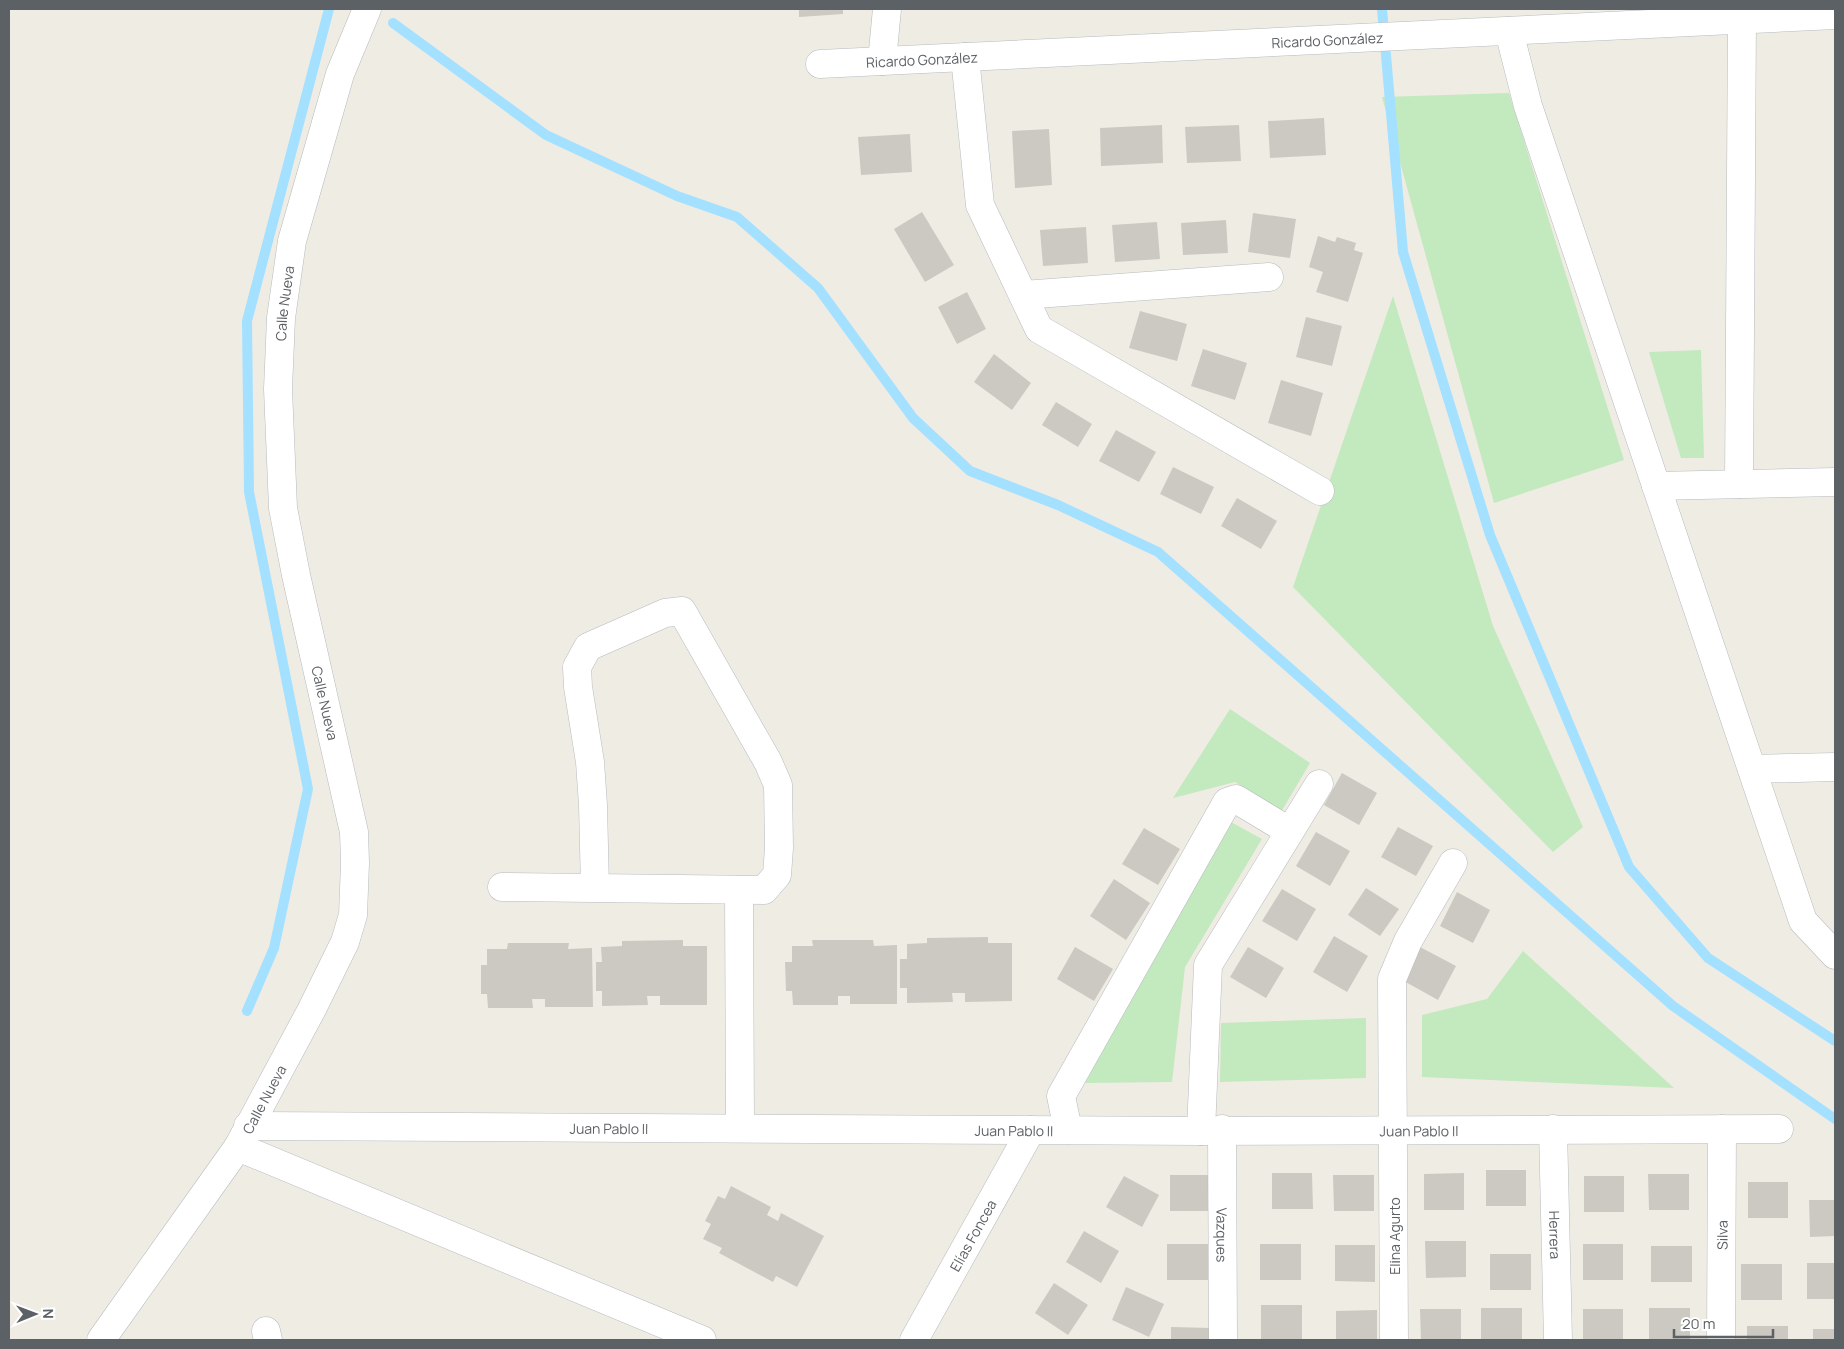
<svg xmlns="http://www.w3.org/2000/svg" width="1844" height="1349" viewBox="0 0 1844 1349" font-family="Manrope,sans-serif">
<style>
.green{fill:#c3e9be}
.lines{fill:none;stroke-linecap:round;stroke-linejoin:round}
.stream{stroke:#a4e0ff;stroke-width:10}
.building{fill:#ccc9c3}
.minor-casing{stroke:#b6bbbf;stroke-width:29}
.minor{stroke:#fff;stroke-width:28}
.labels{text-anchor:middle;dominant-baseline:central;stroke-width:4;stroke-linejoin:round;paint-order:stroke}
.street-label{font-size:14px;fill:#5c6165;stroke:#fff}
</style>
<rect width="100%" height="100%" fill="#efece4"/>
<g class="green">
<path d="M 1509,93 L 1624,460 L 1494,503 L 1382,97 Z"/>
<path d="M 1393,296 L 1493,626 L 1583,827 L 1553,852 L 1293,587 Z"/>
<path d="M 1701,350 L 1704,458 L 1681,458 L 1649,352 Z"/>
<path d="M 1230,709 L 1310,763 L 1281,812 L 1235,782 L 1173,798 Z"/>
<path d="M 1229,821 L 1262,839 L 1185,967 L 1172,1082 L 1085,1083 Z"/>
<path d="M 1523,951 L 1674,1088 L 1422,1077 L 1422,1015 L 1487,999 Z"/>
<path d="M 1366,1018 L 1366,1078 L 1220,1082 L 1221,1023 Z"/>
</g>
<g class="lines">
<g class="stream">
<path d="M 1382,9 L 1403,252 L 1490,535 L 1629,867 L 1708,958 L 1835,1041"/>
<path d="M 393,23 L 546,135 L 677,196 L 737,217 L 818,288 L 913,418 L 970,471 L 1058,505 L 1158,552 L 1673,1006 L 1835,1119"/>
<path d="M 247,1011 L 274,948 L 308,789 L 249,492 L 247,321 L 329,9"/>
</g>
</g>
<g class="building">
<path d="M 799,9 L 843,9 L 843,14 L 799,17 Z"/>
<path d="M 1324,118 L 1326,155 L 1270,158 L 1268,121 Z"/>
<path d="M 1162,125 L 1163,163 L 1101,166 L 1100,128 Z"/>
<path d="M 1239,125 L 1241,161 L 1187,163 L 1185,127 Z"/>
<path d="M 1049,129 L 1052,185 L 1015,188 L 1012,131 Z"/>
<path d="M 910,134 L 912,172 L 861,175 L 858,137 Z"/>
<path d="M 922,212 L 954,265 L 925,282 L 894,229 Z"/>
<path d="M 1253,213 L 1296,219 L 1290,258 L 1248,252 Z"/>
<path d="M 1226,220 L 1228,253 L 1183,255 L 1181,223 Z"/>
<path d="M 1157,222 L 1160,259 L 1115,262 L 1112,225 Z"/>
<path d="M 1086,227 L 1088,263 L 1043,266 L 1040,230 Z"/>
<path d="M 1318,236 L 1335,242 L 1337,237 L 1356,243 L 1354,250 L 1363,253 L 1348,302 L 1316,292 L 1323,272 L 1309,267 Z"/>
<path d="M 967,292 L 986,329 L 957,344 L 938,307 Z"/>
<path d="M 1140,311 L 1187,324 L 1177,361 L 1129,348 Z"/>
<path d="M 1306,317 L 1342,326 L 1332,366 L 1296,357 Z"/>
<path d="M 1203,349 L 1247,363 L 1235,400 L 1191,386 Z"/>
<path d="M 994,354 L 1031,383 L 1012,410 L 974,382 Z"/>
<path d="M 1281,380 L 1323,393 L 1311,436 L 1268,423 Z"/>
<path d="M 1056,402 L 1092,424 L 1078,447 L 1042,425 Z"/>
<path d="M 1116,430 L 1156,452 L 1139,482 L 1099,461 Z"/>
<path d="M 1173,467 L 1214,487 L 1201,514 L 1160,494 Z"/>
<path d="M 1237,498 L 1277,521 L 1261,549 L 1221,526 Z"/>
<path d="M 1342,773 L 1377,793 L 1359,825 L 1324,805 Z"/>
<path d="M 1398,827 L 1433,846 L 1416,876 L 1381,857 Z"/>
<path d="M 1144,828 L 1180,849 L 1158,885 L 1122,864 Z"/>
<path d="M 1316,832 L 1350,851 L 1330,886 L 1296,866 Z"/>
<path d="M 1114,879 L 1150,903 L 1126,940 L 1090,916 Z"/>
<path d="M 1366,888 L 1399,909 L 1380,936 L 1348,915 Z"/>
<path d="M 1282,889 L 1316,909 L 1297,941 L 1262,921 Z"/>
<path d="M 1457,892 L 1490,910 L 1473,943 L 1440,926 Z"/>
<path d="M 1334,936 L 1368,956 L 1347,992 L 1313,972 Z"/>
<path d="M 988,937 L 988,943 L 1012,943 L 1012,1001 L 965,1002 L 965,993 L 952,993 L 953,1002 L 907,1003 L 907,988 L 900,988 L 900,959 L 907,959 L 907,944 L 927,943 L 927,938 Z"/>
<path d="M 683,940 L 683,946 L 707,946 L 707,1005 L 660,1005 L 660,996 L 647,996 L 648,1005 L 602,1006 L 602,991 L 596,991 L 596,962 L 602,962 L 601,947 L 622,946 L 622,941 Z"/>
<path d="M 812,940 L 873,940 L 874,946 L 897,945 L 897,1004 L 850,1004 L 850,996 L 838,996 L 838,1005 L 793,1005 L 792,991 L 786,991 L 785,962 L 792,962 L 792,946 L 813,946 Z"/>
<path d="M 508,943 L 569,943 L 568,949 L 592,948 L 593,1007 L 545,1007 L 545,999 L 532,999 L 533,1008 L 488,1008 L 487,994 L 481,994 L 481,965 L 487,965 L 487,949 L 507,949 Z"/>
<path d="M 1075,947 L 1113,969 L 1094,1001 L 1057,979 Z"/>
<path d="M 1248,947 L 1284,968 L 1266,998 L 1230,977 Z"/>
<path d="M 1420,947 L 1456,966 L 1438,1000 L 1402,980 Z"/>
<rect x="1486" y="1170" width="40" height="36"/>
<path d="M 1272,1173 L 1312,1173 L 1313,1209 L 1272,1209 Z"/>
<path d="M 1464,1173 L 1464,1210 L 1424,1210 L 1424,1174 Z"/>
<path d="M 1648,1174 L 1689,1174 L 1689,1210 L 1649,1210 Z"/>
<rect x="1170" y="1175" width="41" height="36"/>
<path d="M 1333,1175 L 1374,1175 L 1374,1211 L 1334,1211 Z"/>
<path d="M 1124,1176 L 1159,1195 L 1142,1227 L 1106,1207 Z"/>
<rect x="1584" y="1176" width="40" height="36"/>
<rect x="1748" y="1182" width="40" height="36"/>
<path d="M 731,1186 L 771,1207 L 767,1215 L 778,1221 L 781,1213 L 824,1236 L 797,1287 L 776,1276 L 773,1282 L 719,1253 L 722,1248 L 703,1239 L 711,1224 L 705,1221 L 718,1196 L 725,1199 Z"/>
<path d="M 1809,1200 L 1835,1200 L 1835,1236 L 1810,1237 Z"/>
<path d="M 1084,1231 L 1119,1251 L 1101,1283 L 1066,1262 Z"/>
<path d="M 1425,1241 L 1466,1241 L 1466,1277 L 1426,1278 Z"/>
<rect x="1167" y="1244" width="41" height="36"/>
<rect x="1260" y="1244" width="41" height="36"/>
<rect x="1583" y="1244" width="40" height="36"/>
<path d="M 1335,1245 L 1375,1245 L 1375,1282 L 1335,1281 Z"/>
<rect x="1651" y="1246" width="41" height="36"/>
<rect x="1490" y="1254" width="41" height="36"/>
<rect x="1807" y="1263" width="28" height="36"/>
<rect x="1741" y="1264" width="41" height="36"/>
<path d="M 1054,1283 L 1088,1305 L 1068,1335 L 1035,1313 Z"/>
<path d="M 1126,1287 L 1164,1304 L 1149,1337 L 1112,1320 Z"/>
<rect x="1261" y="1305" width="41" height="35"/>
<rect x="1481" y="1308" width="41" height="32"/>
<rect x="1649" y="1308" width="41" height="32"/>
<path d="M 1420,1309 L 1461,1309 L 1461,1340 L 1421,1340 Z"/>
<rect x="1583" y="1309" width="40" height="31"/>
<path d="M 1377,1310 L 1377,1340 L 1336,1340 L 1336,1311 Z"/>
<rect x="1747" y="1326" width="41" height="14"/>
<path d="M 1171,1327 L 1212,1328 L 1212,1340 L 1171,1340 Z"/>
<rect x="1813" y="1329" width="22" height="11"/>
</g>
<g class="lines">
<g class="minor-casing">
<g id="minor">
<path d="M 1509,31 L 1528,106 L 1803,921 L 1835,955"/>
<path d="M 965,57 L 980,205 L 1039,329 L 1320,491"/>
<path d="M 882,61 L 887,9"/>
<path id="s1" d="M 820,64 L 1835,15"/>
<path d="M 1023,295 L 1269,277"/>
<path d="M 1739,484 L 1742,20"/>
<path d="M 1656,486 L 1835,482"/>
<path d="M 1752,769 L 1835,767"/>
<path d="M 502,887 L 764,890 L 777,875 L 779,848 L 778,785 L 768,762 L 682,611 L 665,613 L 588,647 L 577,667 L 578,687 L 590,762 L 593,805 L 595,888"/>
<path d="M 739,890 L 740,1128"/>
<path id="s2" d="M 248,1126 L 1201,1131 L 1779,1129"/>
<path id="s3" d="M 1222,1129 L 1223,1340"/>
<path id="s4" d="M 1553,1129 L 1558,1340"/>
<path d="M 1068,1130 L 1061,1096 L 1227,802 L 1236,799 L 1289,831"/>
<path d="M 1201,1131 L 1208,965 L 1319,784"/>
<path d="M 238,1147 L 702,1340"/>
<path d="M 266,1331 L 268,1340"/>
<path id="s5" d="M 101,1340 L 238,1147 L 312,1009 L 345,942 L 353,915 L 355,863 L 354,832 L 296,575 L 283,508 L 278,389 L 281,318 L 292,241 L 340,74 L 367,9"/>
<path id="s6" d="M 914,1340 L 1031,1130"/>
<path d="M 1394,1340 L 1392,979 L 1408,941 L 1453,863"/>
<path id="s7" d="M 1721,1340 L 1722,1129"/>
</g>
</g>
<use href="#minor" class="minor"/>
</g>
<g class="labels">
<g class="street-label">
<text stroke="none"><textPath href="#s1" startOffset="508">Ricardo González</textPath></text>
<text stroke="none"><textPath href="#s1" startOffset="102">Ricardo González</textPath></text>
<text stroke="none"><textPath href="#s5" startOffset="1116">Calle Nueva</textPath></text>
<text transform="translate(325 703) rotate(77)">Calle Nueva</text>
<text stroke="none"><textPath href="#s5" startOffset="291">Calle Nueva</textPath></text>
<text stroke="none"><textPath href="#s2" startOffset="361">Juan Pablo II</textPath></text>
<text stroke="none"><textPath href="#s2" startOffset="766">Juan Pablo II</textPath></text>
<text stroke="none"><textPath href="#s2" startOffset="1171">Juan Pablo II</textPath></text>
<text stroke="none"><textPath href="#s6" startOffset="120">Elías Foncea</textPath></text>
<text stroke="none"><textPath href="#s3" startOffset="106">Vazques</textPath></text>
<text stroke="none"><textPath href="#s4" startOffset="106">Herrera</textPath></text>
<text stroke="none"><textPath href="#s7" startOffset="105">Silva</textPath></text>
<text transform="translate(1394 1236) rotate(-90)">Elina Agurto</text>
</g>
</g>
<rect width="1844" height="1349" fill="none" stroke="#5c6165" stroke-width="20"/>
<g transform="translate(35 1314) rotate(89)" stroke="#ffffff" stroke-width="4" paint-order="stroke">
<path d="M0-4L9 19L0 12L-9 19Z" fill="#5c6165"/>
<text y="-8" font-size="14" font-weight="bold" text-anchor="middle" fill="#5c6165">N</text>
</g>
<path d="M1674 1329v8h99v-8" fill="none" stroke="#5c6165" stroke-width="2.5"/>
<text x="1682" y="1329" font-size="15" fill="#5c6165" stroke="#ffffff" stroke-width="4" paint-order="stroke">20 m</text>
</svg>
